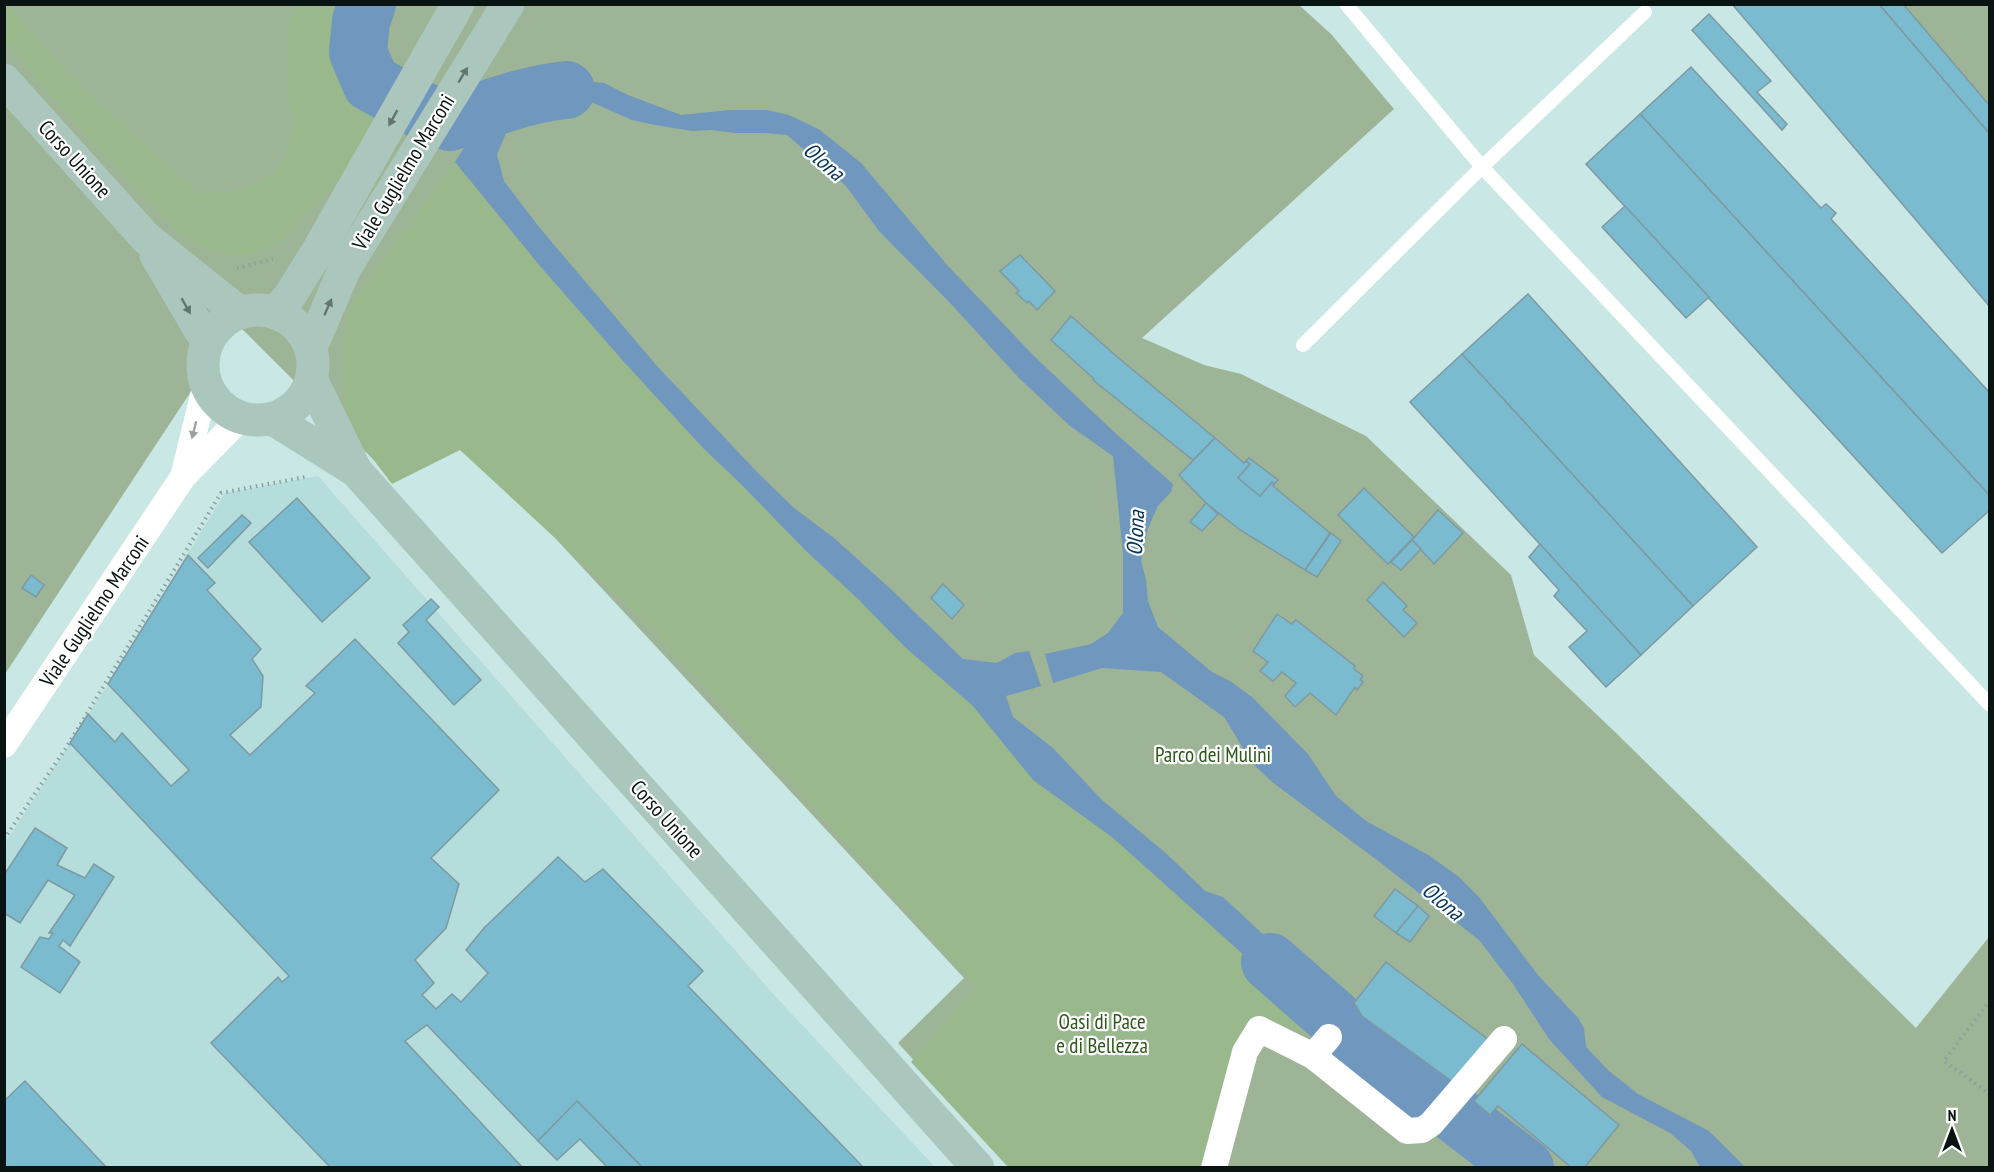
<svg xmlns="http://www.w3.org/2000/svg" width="1994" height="1172" viewBox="0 0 1994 1172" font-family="'PT Sans Narrow',sans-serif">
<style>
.built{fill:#b5dddb}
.green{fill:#9eb496}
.forest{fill:#99b98c}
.water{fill:#7097bd}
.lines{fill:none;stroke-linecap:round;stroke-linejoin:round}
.river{stroke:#7097bd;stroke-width:58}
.building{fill:#7bbbcf;stroke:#7e99a2;stroke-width:1.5}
.path{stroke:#88a09e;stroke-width:4;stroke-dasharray:1.5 4.5;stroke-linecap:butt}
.lane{stroke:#fff;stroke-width:14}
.street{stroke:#fff;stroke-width:26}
.secondary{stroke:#abc7bd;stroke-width:33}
.oneway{fill:#627670}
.oneway2{fill:#9ca1a0}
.labels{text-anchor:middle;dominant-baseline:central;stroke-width:4.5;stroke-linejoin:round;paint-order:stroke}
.street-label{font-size:21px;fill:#081312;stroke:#fff}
.park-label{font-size:21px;fill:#2d571a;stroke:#fff}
.water-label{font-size:22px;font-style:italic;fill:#043459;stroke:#fff}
</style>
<rect width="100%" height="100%" fill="#c8e7e5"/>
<path class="built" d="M 318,476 L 774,995 L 935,1167 L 5,1167 L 4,845 L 108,684 L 225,493 Z"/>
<g class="green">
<path d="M 5,5 L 1299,5 L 1331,34 L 1394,109 L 1142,338 L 1204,365 L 1241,374 L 1366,436 L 1511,575 L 1534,655 L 1614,731 L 1916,1028 L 1989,937 L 1989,1167 L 1012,1167 L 898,1043 L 964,978 L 450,425 L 391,477 L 236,323 L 5,674 Z"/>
<path d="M 1902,5 L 1989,5 L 1989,106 Z"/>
</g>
<g class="forest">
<path d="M 4,5 L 8,5 L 83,89 L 198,193 L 223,192 L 245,188 L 274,173 L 288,152 L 294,122 L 288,101 L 288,27 L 294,5 L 348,5 C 340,29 331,58 343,83 C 350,97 365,107 376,117 L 344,173 L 321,200 L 303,216 L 281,240 L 261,251 L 240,256 L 219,252 L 203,247 L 184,236 L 168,221 L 72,120 L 5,41 Z"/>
<path d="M 455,162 L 497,215 L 624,362 L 703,448 L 740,483 L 805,550 L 857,598 L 905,647 L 973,706 L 1007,749 L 1044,788 L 1112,837 L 1323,1026 L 1305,1033 L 1255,1017 L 1237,1046 L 1205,1167 L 1008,1167 L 911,1062 L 976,987 L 649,625 L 460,450 L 392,484 L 363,446 L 346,411 L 344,375 L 346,318 L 355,299 Z"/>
</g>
<g class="water">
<path d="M 348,5 L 390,5 C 379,35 376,54 407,71 L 376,117 C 365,107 350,97 343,83 C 330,58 339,29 348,5 Z"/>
<path d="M 556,78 L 604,83 L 628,95 L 681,115 L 730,110 L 767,110 L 789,115 L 820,130 L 861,163 L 948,266 L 1035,357 L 1113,431 L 1173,484 L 1171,492 L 1158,506 L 1148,528 L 1141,560 L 1146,580 L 1148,601 L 1158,627 L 1212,672 L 1230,681 L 1252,697 L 1308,754 L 1336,796 L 1366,821 L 1430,856 L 1459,877 L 1479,897 L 1538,975 L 1578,1018 L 1584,1028 L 1586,1047 L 1609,1071 L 1638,1094 L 1709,1131 L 1745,1167 L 1700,1167 L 1691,1151 L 1670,1133 L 1602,1097 L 1549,1039 L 1513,984 L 1479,940 L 1377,860 L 1272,782 L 1252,763 L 1224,717 L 1161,672 L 1102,668 L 1053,683 L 1045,654 L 1091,644 L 1108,633 L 1123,613 L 1123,554 L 1113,456 L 1070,426 L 1019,378 L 951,304 L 879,231 L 846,186 L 787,135 L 765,133 L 735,133 L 711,130 L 692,131 L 655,125 L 632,120 L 591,102 L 552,104 L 535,109 L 506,133 L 497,155 L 504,181 L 539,227 L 657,366 L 758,473 L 794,508 L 834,538 L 894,592 L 963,659 L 997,663 L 1015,653 L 1029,651 L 1041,686 L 1006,696 L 1013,717 L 1053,748 L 1102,800 L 1168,855 L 1205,891 L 1223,897 L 1268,939 L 1305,980 L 1338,1006 L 1323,1026 L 1112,837 L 1033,780 L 973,706 L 905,647 L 857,598 L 805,550 L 740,483 L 703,448 L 624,362 L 540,266 L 455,162 C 475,133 487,96 523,85 C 533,82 545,81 556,78 Z"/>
<path d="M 1353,1023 L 1440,1084 L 1476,1107 L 1552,1167 L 1509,1167 L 1476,1142 L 1439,1117 L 1413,1094 L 1338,1039 Z"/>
</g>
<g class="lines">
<g class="river">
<path d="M 367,4 L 361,21 L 358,52 L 371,83 L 419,109 L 450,122 C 488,109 526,94 566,90"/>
<path d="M 1270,962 L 1361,1042 L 1525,1168"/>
</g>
</g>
<g class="building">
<path d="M 1732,4 L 1879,4 L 1990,134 L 1990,307 Z"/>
<path d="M 1879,4 L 1903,4 L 1990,106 L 1990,134 Z"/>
<path d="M 1709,14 L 1771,81 L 1757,92 L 1787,124 L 1782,130 L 1692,30 Z"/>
<path d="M 1691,67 L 1821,208 L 1826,204 L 1836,213 L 1831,219 L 1990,393 L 1990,496 L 1640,114 Z"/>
<path d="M 1640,114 L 1990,496 L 1990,510 L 1942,553 L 1586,164 Z"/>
<path d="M 1625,206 L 1709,297 L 1686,318 L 1602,227 Z"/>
<path d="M 1020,255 L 1055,291 L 1037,310 L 1029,301 L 1027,303 L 1016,293 L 1019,291 L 1000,271 Z"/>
<path d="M 1528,294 L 1757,547 L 1693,606 L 1462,354 Z"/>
<path d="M 1071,316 L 1115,355 L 1215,438 L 1193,460 L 1093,380 L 1094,379 L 1051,340 Z"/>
<path d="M 1462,354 L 1693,606 L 1641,655 L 1410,402 Z"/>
<path d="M 1215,438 L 1244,463 L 1246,461 L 1250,464 L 1238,478 L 1260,496 L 1272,482 L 1274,484 L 1273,486 L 1330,533 L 1305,570 L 1240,530 L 1206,503 L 1179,475 Z"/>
<path d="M 1249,458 L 1278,480 L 1274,484 L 1272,482 L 1260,496 L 1238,478 L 1250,464 L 1246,461 Z"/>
<path d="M 1364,488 L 1414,537 L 1388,564 L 1338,515 Z"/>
<path d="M 297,498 L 370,578 L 322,622 L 249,542 Z"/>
<path d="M 1206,503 L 1218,514 L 1202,531 L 1190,522 Z"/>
<path d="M 1438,510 L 1463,533 L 1434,564 L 1412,540 Z"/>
<path d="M 242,515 L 251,523 L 208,568 L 198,558 Z"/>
<path d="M 1331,533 L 1341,541 L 1317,577 L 1305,570 Z"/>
<path d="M 1412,540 L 1421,549 L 1401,570 L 1391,562 Z"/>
<path d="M 1540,544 L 1641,655 L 1606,687 L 1569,647 L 1587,631 L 1554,596 L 1559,590 L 1529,557 Z"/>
<path d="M 188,555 L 215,583 L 207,590 L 261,649 L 252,659 L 263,676 L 261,707 L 230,735 L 250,755 L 315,693 L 306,686 L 355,639 L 499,790 L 431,858 L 459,884 L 446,928 L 415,960 L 434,983 L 422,995 L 436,1009 L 452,994 L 461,1002 L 488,973 L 466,950 L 484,928 L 558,857 L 585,882 L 603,869 L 703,971 L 688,986 L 864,1168 L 643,1168 L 577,1101 L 538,1141 L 427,1025 L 405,1041 L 523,1168 L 331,1168 L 211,1043 L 278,977 L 282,982 L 289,976 L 70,743 L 88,714 L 115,742 L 122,733 L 171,786 L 189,770 L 108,684 Z"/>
<path d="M 31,575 L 44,585 L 36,597 L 22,588 Z"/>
<path d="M 1383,582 L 1407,606 L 1403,610 L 1417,623 L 1404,637 L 1367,600 Z"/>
<path d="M 943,584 L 964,605 L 952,619 L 931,598 Z"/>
<path d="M 431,599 L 439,607 L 426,620 L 481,680 L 454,705 L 398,643 L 409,632 L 403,625 Z"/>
<path d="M 1277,614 L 1292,624 L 1296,620 L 1355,666 L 1354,669 L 1363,676 L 1360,680 L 1363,682 L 1357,690 L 1355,687 L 1336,715 L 1310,693 L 1295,707 L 1285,696 L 1296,683 L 1282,672 L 1273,681 L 1260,671 L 1268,662 L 1253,651 Z"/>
<path d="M 35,828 L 67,848 L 57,865 L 85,878 L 94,864 L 114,877 L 70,946 L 63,940 L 59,946 L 80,962 L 60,993 L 21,967 L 40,937 L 49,939 L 53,933 L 49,933 L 75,895 L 48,880 L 20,923 L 4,913 L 4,875 Z"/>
<path d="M 1395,889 L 1418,906 L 1396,933 L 1374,916 Z"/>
<path d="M 1418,906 L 1429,916 L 1410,942 L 1396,933 Z"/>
<path d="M 1386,962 L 1490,1041 L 1457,1085 L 1362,1016 L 1354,1003 Z"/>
<path d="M 1522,1044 L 1619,1125 L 1584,1168 L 1572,1168 L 1498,1106 L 1490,1115 L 1474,1101 Z"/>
<path d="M 25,1081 L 107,1168 L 4,1168 L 4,1101 Z"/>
<path d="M 577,1101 L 643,1168 L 608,1168 L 580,1139 L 557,1160 L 538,1141 Z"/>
</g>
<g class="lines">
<g class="path">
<path d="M 237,268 L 273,259"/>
<path d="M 4,839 L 66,748 L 221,493 L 305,477"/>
<path d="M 1990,1000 L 1944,1061 L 1990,1094"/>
</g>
<g class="lane">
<path d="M 1346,4 L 1482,167 L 1990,705"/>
<path d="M 1303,345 L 1482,167 L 1645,12"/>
</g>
<g class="street">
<path d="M 183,477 L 206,384"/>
<path d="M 4,745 L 183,477 L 241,418"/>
<path d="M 1313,1056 L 1407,1131 L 1422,1130 L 1431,1124 L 1504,1039"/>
<path d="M 1214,1168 L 1245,1052 L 1259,1029 L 1313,1056 L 1329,1037"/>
</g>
<g class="secondary">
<path d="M 4,80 L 146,238 L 240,313"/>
<path d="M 156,255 L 200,330 L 208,341"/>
<circle cx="258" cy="365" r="55"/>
<path d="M 275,313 L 289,297 L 319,249 L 458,4"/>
<path d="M 311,347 L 345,268 L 508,4"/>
<path d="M 312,381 L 356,471 L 978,1168"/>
<path d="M 273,419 L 356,471"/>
</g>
</g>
<defs><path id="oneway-solid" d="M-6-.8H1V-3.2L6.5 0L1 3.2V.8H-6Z" transform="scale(1.5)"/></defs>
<g class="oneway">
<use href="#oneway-solid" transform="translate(463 75) rotate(-59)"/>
<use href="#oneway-solid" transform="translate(393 118) rotate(119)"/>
<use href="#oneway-solid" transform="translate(186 306) rotate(60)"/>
<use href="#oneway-solid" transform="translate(328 307) rotate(-66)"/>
</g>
<use class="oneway2" href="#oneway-solid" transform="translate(194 430) rotate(104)"/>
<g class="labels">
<g class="street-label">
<text transform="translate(75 159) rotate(48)">Corso Unione</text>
<text transform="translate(403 172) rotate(-59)">Viale Guglielmo Marconi</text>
<text transform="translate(94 611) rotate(-56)">Viale Guglielmo Marconi</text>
<text transform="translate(667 819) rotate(48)">Corso Unione</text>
</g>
<g class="park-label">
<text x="1213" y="754">Parco dei Mulini</text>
<text x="1102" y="1021">Oasi di Pace<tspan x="1102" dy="24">e di Bellezza</tspan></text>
</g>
<g class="water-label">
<text transform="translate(824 161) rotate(41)">Olona</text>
<text transform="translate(1135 533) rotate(-87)">Olona</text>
<text transform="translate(1443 901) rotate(40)">Olona</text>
</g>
</g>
<rect width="1994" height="1172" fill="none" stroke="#081312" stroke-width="12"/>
<g transform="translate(1952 1130)" stroke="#ffffff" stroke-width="4.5" paint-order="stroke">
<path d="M0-4.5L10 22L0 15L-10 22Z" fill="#081312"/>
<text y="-9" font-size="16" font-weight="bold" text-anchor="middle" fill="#081312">N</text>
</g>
</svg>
